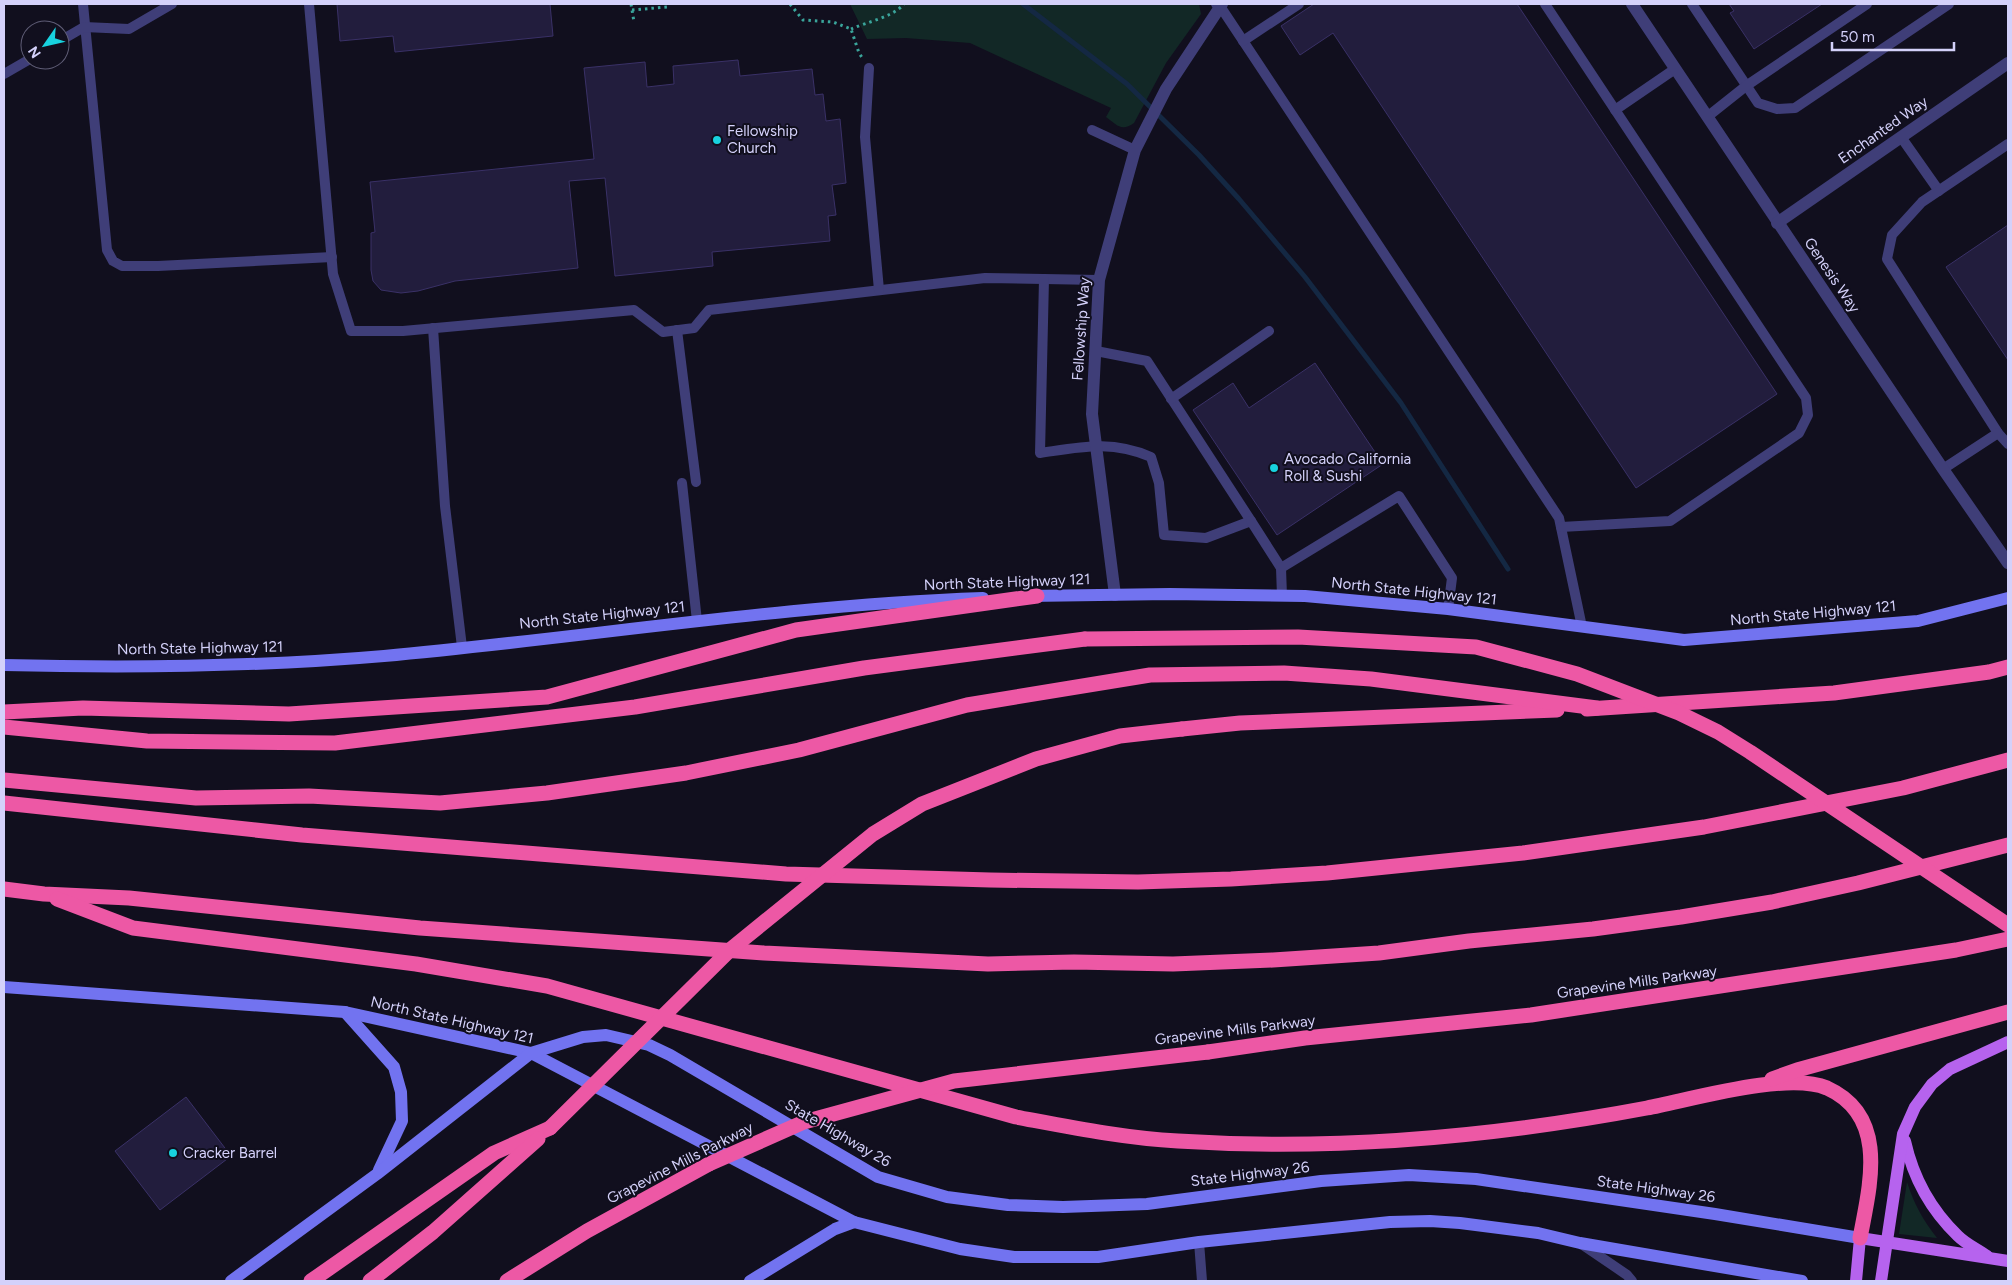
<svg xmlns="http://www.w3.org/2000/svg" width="2012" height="1285" viewBox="0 0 2012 1285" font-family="Figtree,sans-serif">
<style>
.green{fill:#122826}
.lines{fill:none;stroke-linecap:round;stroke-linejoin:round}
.stream{stroke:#142843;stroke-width:5}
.building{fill:#221d3d;stroke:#3a3167}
.path{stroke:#3aa59b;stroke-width:3;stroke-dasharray:2.5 4;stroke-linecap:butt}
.service{stroke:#3f3e78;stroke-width:10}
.minor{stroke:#3f3e78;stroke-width:12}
.secondary{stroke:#7273f0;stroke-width:12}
.primary{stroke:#b663ee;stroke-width:12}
.motorway{stroke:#ed58a5;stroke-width:15}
.motorway-bridge{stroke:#ed58a5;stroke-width:15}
.poi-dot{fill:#18d2df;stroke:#110f1e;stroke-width:2}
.labels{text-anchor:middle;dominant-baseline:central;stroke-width:4;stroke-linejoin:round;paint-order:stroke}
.street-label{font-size:15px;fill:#d4d1fa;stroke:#110f1e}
.poi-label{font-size:15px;fill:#d4d1fa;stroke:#110f1e;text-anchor:start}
</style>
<rect width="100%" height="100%" fill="#110f1e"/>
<g class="green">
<path d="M 850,4 L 1199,4 L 1201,14 L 1166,63 L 1134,123 C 1121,132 1117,125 1106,117 L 1111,108 L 970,43 L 906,38 L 867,39 Z"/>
<path d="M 1907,1182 C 1914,1204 1923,1220 1937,1238 L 1899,1234 Z"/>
</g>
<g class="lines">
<path class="stream" d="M 1023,4 L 1127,84 L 1199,155 L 1239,199 L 1305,277 L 1401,403 L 1508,569"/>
</g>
<g class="building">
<path d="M 337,4 L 550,4 L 553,36 L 395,52 L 393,36 L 340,41 Z"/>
<path d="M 1314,4 L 1517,4 L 1777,394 L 1636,488 L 1333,33 L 1300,55 L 1281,26 Z"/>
<path d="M 1729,4 L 1822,4 L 1754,49 L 1730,13 L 1734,11 Z"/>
<path d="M 738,60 L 740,76 L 812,69 L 815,95 L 823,94 L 826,121 L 840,119 L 846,183 L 832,185 L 836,215 L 828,216 L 830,241 L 712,252 L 713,266 L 615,276 L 605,178 L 569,181 L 578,268 L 455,281 L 418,291 L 401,293 L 381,290 L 373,281 L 371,270 L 371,233 L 375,232 L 370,182 L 594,159 L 584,68 L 645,62 L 647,87 L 674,84 L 673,66 Z"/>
<path d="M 2008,225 L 2008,360 L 1946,267 Z"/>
<path d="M 1315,363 L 1383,464 L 1277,535 L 1193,410 L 1233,383 L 1249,408 Z"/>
<path d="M 186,1097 L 231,1156 L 160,1210 L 115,1151 Z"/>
</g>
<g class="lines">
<g class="path">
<path d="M 631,4 L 634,22"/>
<path d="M 790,4 L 803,20 L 833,22 L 851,29 L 859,53 L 863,59"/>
<path d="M 632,10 L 667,7 L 667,4"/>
<path d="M 851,29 C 867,22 893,17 904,4"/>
</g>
<g class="service">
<path d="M 83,4 L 107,250 L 113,261 L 122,266 L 158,266 L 332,257"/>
<path d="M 309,4 L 333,274 L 351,331 L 403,331 L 634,310 L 663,332 L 694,328 L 709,310 L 985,278 L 1099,280"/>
<path d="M 1216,4 L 1220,6 L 1559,518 L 1582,627"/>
<path d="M 1545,4 L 1806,398 L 1808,415 L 1799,433 L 1670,521 L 1561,527"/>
<path d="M 1692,4 L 1758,103 L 1777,109 L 1795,108 L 1949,4"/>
<path d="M 60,41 L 84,27 L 129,29 L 172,4"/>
<path d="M 1243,41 L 1299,4"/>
<path d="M 869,68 L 865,137 L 879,290"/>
<path d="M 4,74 L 30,59"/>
<path d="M 1615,110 L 1675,69"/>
<path d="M 1707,117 L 1746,86 L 1867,4"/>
<path d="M 1092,130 L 1135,150"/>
<path d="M 1901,137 L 1939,191"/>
<path d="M 2008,144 L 1922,202 L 1892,235 L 1887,259 L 1998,433 L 2008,444"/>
<path d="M 1044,279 L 1040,453 C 1082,447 1111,440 1151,457 L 1159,483 L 1164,535 L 1206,538 L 1251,521 L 1147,361 L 1096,351"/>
<path d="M 433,328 L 445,506 L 462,647"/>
<path d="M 677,330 L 696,482"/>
<path d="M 1171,399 L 1269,331"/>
<path d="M 1943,469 L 1998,433"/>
<path d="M 682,483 L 697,621"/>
<path d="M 1251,521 L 1281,568"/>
<path d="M 1282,596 L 1281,568 L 1399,496 L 1452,578 L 1448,609"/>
<path d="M 1199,1242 L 1202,1281"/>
<path d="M 1583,1245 L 1627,1275 L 1632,1281"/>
</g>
<g class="minor">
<path d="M 1632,4 L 1943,469 L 2008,563"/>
<path d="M 1777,223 L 2008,63"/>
<path d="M 1115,595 L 1092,414 L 1099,280 L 1135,150 L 1166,89 L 1222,4"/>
</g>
<g class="secondary">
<path d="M 1028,596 L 1170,594 L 1305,596 L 1448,609 L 1684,640 L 1918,621 L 2008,598"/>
<path d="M 4,665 C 130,668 257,667 384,656 C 583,638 782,605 983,598"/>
<path d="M 4,987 L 345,1012 L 531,1053 L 854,1222 L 960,1249 L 1014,1257 L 1098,1257 L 1199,1242 L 1390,1222 L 1430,1221 L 1460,1223 L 1538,1233 L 1580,1243 L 1802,1281"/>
<path d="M 345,1012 L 394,1067 L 401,1092 L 402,1121 L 379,1170"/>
<path d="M 231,1281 L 377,1174 L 531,1053 L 583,1037 L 606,1035 L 649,1045 L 670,1055 L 878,1177 L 947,1197 L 1008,1205 L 1063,1207 L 1147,1204 L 1321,1181 L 1409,1175 L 1476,1179 L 1715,1214 L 1860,1238"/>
<path d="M 750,1281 L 835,1229 L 854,1222"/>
</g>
<g class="primary">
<path d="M 1905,1141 C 1913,1177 1931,1210 1958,1236 C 1966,1244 1977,1249 1987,1256"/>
<path d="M 1856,1281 L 1860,1238 L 2008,1261"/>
<path d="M 1881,1281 L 1903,1134 L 1915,1107 L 1932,1084 L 1950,1069 L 2008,1042"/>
</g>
<g class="motorway">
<path d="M 1587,709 L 1834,693 L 1989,672 L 2008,667"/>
<path d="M 4,712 L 83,708 L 289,714 L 547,697 L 796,630 L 1037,596"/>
<path d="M 4,727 L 147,741 L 335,743 L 635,707 L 864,668 L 1085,639"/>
<path d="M 1182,729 L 1240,723 L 1557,710"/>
<path d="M 4,780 L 196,798 L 309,796 L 440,803 L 547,793 L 686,773 L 799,750 L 967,705 L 1150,675 L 1284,673 L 1371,679 L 1597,708"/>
<path d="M 4,803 L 302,835 L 786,874 L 990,880 L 1138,882 L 1231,879 L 1327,873 L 1523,853 L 1704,827 L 1903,788 L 2008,760"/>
<path d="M 4,889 L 44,894 L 129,898 L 420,928 L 764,953 L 988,964 L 1074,962 L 1173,964 L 1273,960 L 1379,953 L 1469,941 L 1593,929 L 1681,917 L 1772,902 L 1858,883 L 2008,845"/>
<path d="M 57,899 L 133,928 L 416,964 L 547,986 L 1016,1117 C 1070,1127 1124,1138 1178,1141 C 1334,1151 1493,1137 1647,1108 C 1690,1100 1787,1071 1827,1088 C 1889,1116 1870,1185 1860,1238"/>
<path d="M 1208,1052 L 1305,1038 L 1531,1015 L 1956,950 L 2008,939"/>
<path d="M 1772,1079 L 1797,1070 L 2008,1012"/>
<path d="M 311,1281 L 494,1153 L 550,1128"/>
<path d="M 370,1281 L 433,1232 L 538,1139"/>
<path d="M 507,1281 L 587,1231 L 709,1164"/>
</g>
<g class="motorway-bridge">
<path d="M 1085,639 L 1298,637 L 1476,647 L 1577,674 L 1679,713 L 1718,732 L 1750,752 L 2008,925"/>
<path d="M 550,1128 L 731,949 L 873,834 L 922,804 L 1036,759 L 1120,736 L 1182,729"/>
<path d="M 709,1164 L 804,1122 L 954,1081 L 1208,1052"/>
</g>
</g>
<g class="poi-dot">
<circle cx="717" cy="140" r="5"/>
<circle cx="1274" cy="468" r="5"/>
<circle cx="173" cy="1153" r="5"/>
</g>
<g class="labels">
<g class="street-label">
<text transform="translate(1883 130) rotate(-35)">Enchanted Way</text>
<text transform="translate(1832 275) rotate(56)">Genesis Way</text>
<text transform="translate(1081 329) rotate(-86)">Fellowship Way</text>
<text transform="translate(1007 582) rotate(-2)">North State Highway 121</text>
<text transform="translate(1414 591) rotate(6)">North State Highway 121</text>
<text transform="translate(1813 613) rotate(-5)">North State Highway 121</text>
<text transform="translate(602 615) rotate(-6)">North State Highway 121</text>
<text transform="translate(200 648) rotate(-1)">North State Highway 121</text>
<text transform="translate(1637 982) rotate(-8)">Grapevine Mills Parkway</text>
<text transform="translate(452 1020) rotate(13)">North State Highway 121</text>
<text transform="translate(1235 1030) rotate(-7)">Grapevine Mills Parkway</text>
<text transform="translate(838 1133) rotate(30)">State Highway 26</text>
<text transform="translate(680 1163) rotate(-27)">Grapevine Mills Parkway</text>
<text transform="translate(1250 1174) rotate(-7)">State Highway 26</text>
<text transform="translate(1656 1189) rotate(8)">State Highway 26</text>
</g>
<g class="poi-label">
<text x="727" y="131">Fellowship<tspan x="727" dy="17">Church</tspan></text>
<text x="1284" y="459">Avocado California<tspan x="1284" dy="17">Roll &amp; Sushi</tspan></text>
<text x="183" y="1153">Cracker Barrel</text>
</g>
</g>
<rect width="2012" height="1285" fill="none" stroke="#d4d1fa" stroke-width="10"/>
<g transform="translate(45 45) rotate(236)"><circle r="24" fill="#110f1e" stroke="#5f5d76"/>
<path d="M0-4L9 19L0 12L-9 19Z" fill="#18d2df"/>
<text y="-8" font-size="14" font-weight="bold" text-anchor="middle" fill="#d4d1fa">N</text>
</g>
<path d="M1832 42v8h122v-8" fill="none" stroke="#d4d1fa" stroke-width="2.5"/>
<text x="1840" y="42" font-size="15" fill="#d4d1fa" stroke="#110f1e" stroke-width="4" paint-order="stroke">50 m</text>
</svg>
